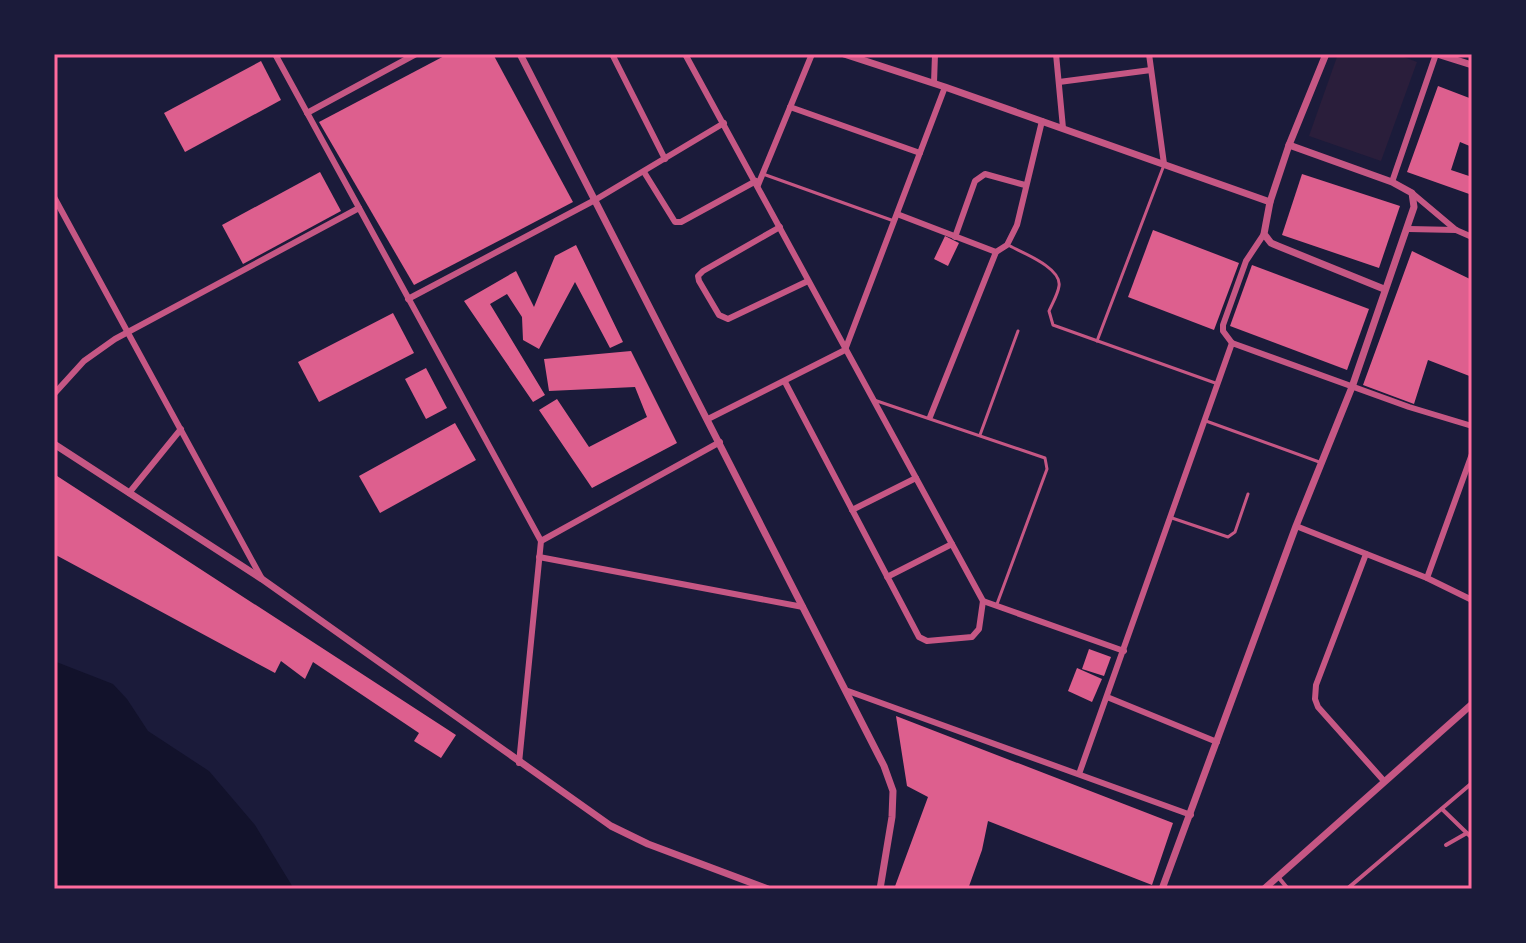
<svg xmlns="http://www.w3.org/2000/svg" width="1526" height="943" viewBox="0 0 1526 943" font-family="'Nunito Sans',sans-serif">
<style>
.green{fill:#2a1e3b}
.water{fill:#12122b}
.building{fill:#dd5f8e}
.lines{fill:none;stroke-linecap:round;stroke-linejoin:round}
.service{stroke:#c65784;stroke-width:3}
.pedestrian{stroke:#c65784;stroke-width:4}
.minor{stroke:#c65784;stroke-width:6}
.tertiary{stroke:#c65784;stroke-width:7}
.neatline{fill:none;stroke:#ff6b9d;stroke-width:3}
</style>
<rect width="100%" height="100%" fill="#1b1b3a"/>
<path class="green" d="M 1338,54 L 1396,54 L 1417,62 L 1381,161 L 1309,136 Z"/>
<path class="water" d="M 54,661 L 113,684 L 127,699 L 148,731 L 209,771 L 255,825 L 294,889 L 54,889 Z"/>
<g class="building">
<path d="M 448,54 L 493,54 L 573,202 L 414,285 L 319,122 Z"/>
<path d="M 261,61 L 281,100 L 185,152 L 164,113 Z"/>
<path d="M 1438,86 L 1472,99 L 1472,147 L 1460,142 L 1451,170 L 1472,177 L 1472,195 L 1407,172 Z"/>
<path d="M 320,172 L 341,211 L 243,264 L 222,225 Z"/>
<path d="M 1302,174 L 1400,206 L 1379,268 L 1282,235 Z"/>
<path d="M 1153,230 L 1239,263 L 1214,330 L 1128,297 Z"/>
<path d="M 945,236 L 959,243 L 948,266 L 934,259 Z"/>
<path d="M 576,245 L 623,342 L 610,348 L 575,282 L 539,349 L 523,340 L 522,317 L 507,294 L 490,304 L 545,395 L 533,402 L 464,301 L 516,271 L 534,307 L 555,256 Z"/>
<path d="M 1412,251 L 1472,280 L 1472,377 L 1428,360 L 1414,404 L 1363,385 Z"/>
<path d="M 1252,265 L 1369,309 L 1347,370 L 1230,326 Z"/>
<path d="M 393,313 L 414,353 L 319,402 L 298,362 Z"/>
<path d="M 631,351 L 677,443 L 592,488 L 539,410 L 557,399 L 589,447 L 647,417 L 635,387 L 549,391 L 544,359 Z"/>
<path d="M 426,368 L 447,408 L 426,419 L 405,379 Z"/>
<path d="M 455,423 L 476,460 L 380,513 L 359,476 Z"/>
<path d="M 54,474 L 456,735 L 441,758 L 414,741 L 419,733 L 313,662 L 305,679 L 281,661 L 275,673 L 54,554 Z"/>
<path d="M 1089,649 L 1111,657 L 1104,676 L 1082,669 Z"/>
<path d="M 1077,668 L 1102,679 L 1092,702 L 1068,691 Z"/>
<path d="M 896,716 L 1173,823 L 1152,885 L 988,821 L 982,850 L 968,889 L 894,889 L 928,797 L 907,786 Z"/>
</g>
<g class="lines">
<g class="service">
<path d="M 763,174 L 894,221"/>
<path d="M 1010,246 C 1023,253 1062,268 1059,286 C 1058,294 1052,304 1049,311 L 1053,325 L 1218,384"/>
<path d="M 1097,341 L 1164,165"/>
<path d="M 874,400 L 1045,458 L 1047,469 L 997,604"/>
<path d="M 1206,421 L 1322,463"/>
<path d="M 980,435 L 1018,331"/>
<path d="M 1172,518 L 1228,537 L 1235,532 L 1248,494"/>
</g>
<g class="pedestrian">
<path d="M 1442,809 L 1472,838"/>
<path d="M 1446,845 L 1467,833"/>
<path d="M 1279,878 L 1288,889"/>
<path d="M 1347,889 L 1472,783"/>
</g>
<g class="minor">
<path d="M 275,54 L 541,541"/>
<path d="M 612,54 L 665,159"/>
<path d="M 685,54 L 983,601 L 1124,651"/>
<path d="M 1056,54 L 1063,128"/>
<path d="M 1149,54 L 1164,164"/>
<path d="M 1059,82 L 1151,70"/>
<path d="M 934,83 L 935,54"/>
<path d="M 790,107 L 920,153"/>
<path d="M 307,113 L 416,54"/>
<path d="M 644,172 L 675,222 L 681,222 L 756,181"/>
<path d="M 1392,182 L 1436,54"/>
<path d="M 758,185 L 812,54"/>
<path d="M 1412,193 L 1456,230 L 1472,237"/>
<path d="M 54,197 L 262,579"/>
<path d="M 897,214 L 996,252 L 930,417"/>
<path d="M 780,227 L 703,271 L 698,276 L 699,281 L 719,315 L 728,319 L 808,281"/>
<path d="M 1409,229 L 1456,230"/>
<path d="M 955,237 L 975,181 L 985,174 L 1025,185"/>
<path d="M 996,252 L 1007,245 L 1017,225 L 1042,121"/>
<path d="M 408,299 L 595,200 L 724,123"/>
<path d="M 1232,343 L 1223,331 L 1223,325 L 1246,261 L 1264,234"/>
<path d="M 785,382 L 919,637 L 927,641 L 972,637 L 979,629 L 983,601"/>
<path d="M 54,394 L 84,361 L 115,339 L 359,208"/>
<path d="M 708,419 L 845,350 L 945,87"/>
<path d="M 129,493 L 181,429"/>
<path d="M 852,510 L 916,478"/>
<path d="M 1296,526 L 1427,578 L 1472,600"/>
<path d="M 1366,554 L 1316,685 L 1315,699 L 1318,707 L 1384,781"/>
<path d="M 539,557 L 803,607"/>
<path d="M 887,577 L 952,544"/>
<path d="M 1427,578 L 1472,454"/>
<path d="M 848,691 L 1191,815"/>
<path d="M 1107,697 L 1217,742"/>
<path d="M 519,763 L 541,541 L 720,442"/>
<path d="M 1079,774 L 1232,343 L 1409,407 L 1472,426"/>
</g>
<g class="tertiary">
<path d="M 520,54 L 884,766 L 893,791 L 892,817 L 880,889"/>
<path d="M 844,54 L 945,87 L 1270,202"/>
<path d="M 1326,54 L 1289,145 L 1270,202 L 1264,234 L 1271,243 L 1278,246 L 1384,289"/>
<path d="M 1437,54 L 1472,65"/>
<path d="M 54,444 L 262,579 L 611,826 L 648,844 L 768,889"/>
<path d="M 1162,889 L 1296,526 L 1352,387 L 1414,207 L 1412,193 L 1392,182 L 1289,145"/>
<path d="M 1264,889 L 1472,704"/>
</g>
</g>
<rect width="1526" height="943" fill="none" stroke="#1b1b3a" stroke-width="112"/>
<rect x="56" y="56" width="1414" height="831" class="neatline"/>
</svg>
